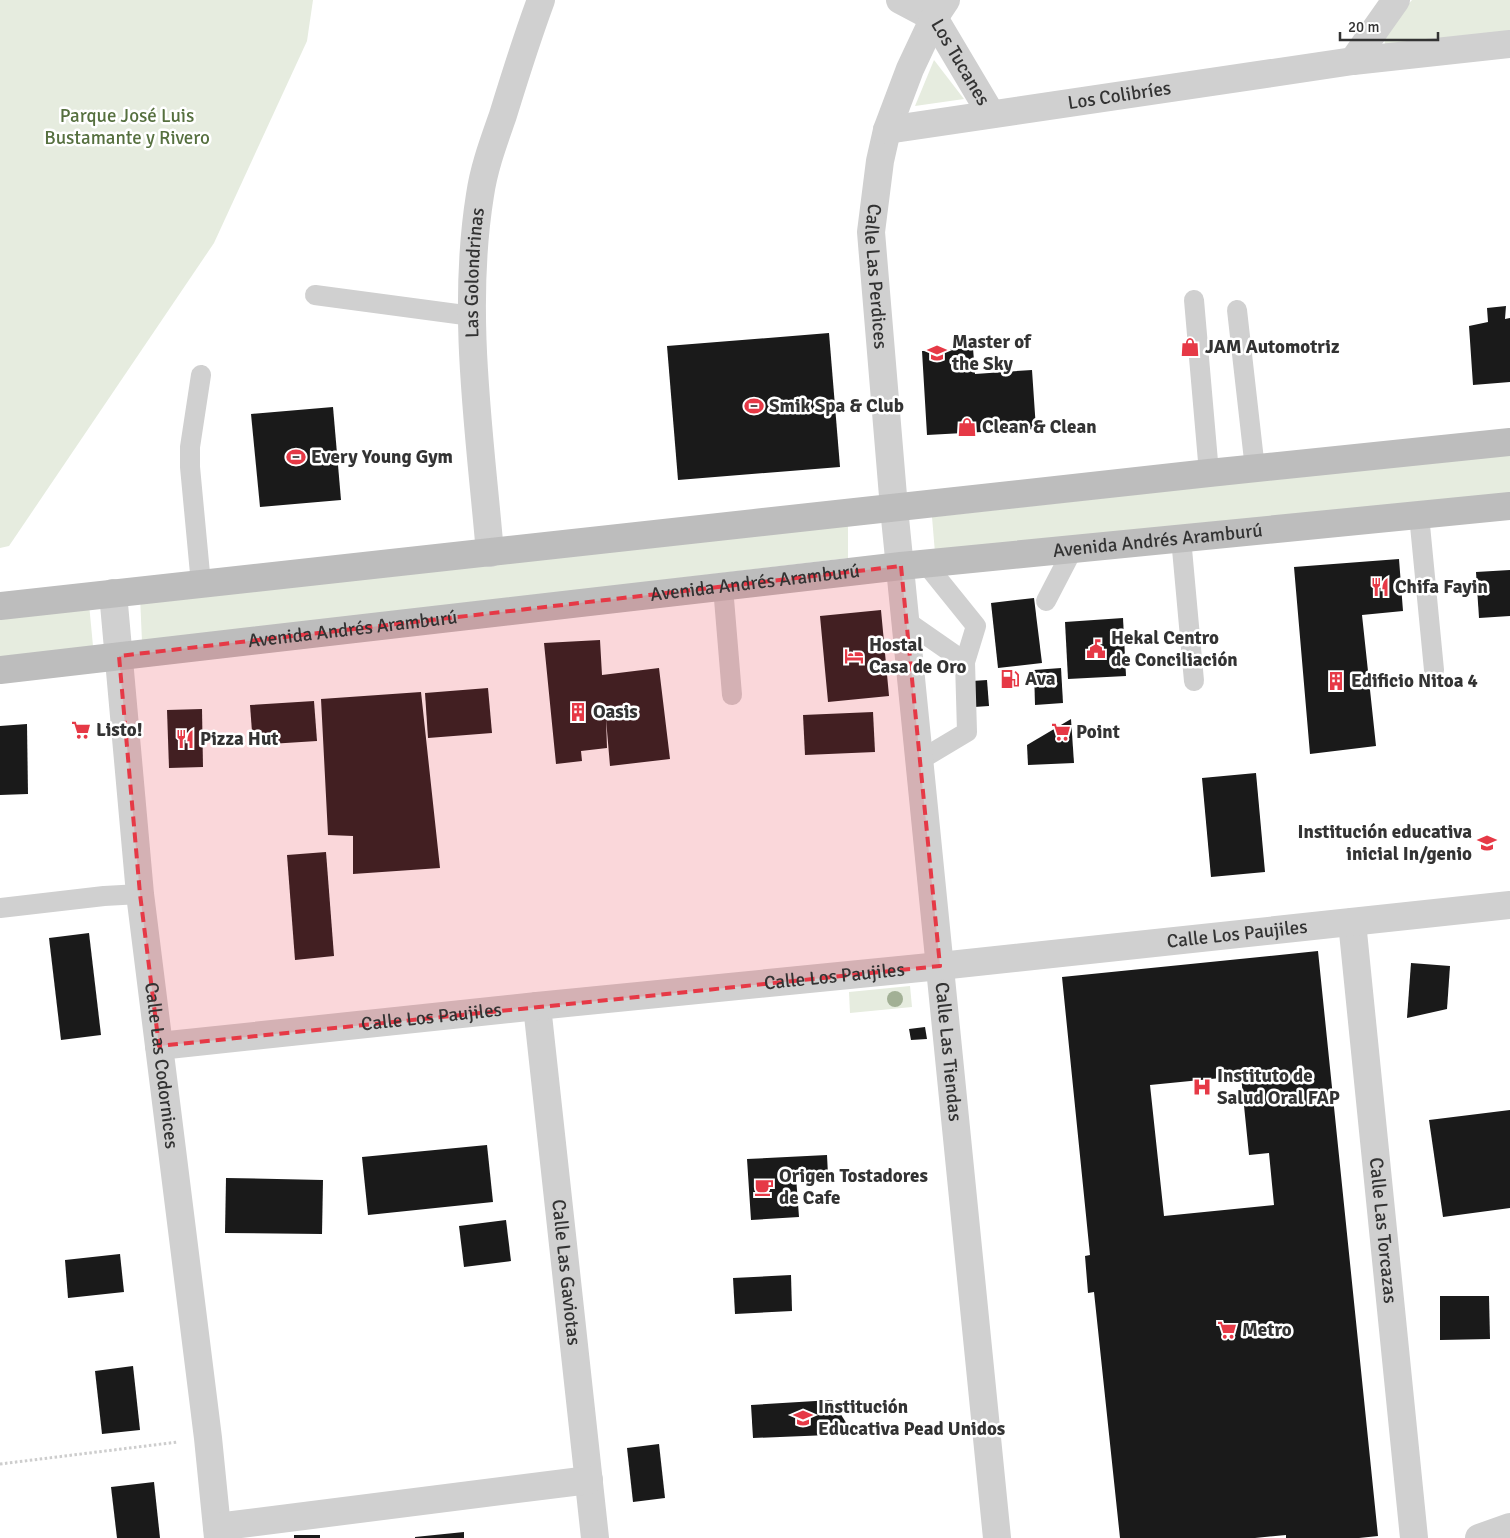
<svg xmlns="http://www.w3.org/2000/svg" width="1510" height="1538" viewBox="0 0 1510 1538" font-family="Signika,sans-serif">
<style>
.green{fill:#e6ecdf}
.building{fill:#1a1a1a;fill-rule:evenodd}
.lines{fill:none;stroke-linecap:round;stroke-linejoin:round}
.path{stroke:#cdcdcd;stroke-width:3;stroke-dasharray:2.5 2.5;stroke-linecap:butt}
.lane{stroke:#d0d0d0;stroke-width:20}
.street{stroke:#d0d0d0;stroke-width:28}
.secondary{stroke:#bdbdbd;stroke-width:28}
.tree{fill:#a2b095}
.marked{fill:#e63946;fill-opacity:0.2;stroke:#e63946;stroke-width:4;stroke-dasharray:10 6;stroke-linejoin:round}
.labels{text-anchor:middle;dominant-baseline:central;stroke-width:5;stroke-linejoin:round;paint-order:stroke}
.street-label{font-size:19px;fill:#333;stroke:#fff}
.park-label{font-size:19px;fill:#56703f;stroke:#fff}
.poi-label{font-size:19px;font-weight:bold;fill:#333;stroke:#fff;text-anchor:start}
</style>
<rect width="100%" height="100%" fill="#fff"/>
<g class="green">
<path d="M 0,0 L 313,0 L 307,41 L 214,243 L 9,546 L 0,548 Z"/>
<path d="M 1412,0 L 1510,0 L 1510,35 L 1387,50 L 1383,37 L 1387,28 Z"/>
<path d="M 934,60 L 964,99 L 915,106 Z"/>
<path d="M 1510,453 L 1510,493 L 935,553 L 932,517 Z"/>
<path d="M 848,520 L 848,558 L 142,642 L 140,596 Z"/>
<path d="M 89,604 L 93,646 L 0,657 L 0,614 Z"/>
<path d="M 910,986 L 912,1007 L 850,1013 L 849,992 Z"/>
</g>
<g class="building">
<path d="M 1506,306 L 1505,319 L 1510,318 L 1510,382 L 1473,385 L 1469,326 L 1488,322 L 1487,308 Z"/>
<path d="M 829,333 L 840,467 L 678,480 L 667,346 Z"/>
<path d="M 973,348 L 975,374 L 1032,370 L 1036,429 L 927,435 L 922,351 Z"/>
<path d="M 333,407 L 341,500 L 260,507 L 251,414 Z"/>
<path d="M 1399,559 L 1403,611 L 1362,615 L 1376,746 L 1310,754 L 1294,567 Z"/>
<path d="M 1510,570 L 1510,616 L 1479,618 L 1476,572 Z"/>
<path d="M 1034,598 L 1042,663 L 998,668 L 991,603 Z"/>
<path d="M 881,610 L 889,696 L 828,702 L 820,616 Z"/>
<path d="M 1123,618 L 1126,676 L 1068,679 L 1065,622 Z"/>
<path d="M 600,640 L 602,675 L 659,668 L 670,759 L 610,766 L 606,719 L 607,748 L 581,751 L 582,761 L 556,764 L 544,643 Z"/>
<path d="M 1061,668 L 1063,703 L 1035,705 L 1034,670 Z"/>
<path d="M 987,680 L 989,706 L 959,708 L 957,682 Z"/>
<path d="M 488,688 L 492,733 L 428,738 L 425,693 Z"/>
<path d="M 421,692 L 440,868 L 353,874 L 353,836 L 328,835 L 321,699 Z"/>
<path d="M 314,701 L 317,741 L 253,745 L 250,705 Z"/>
<path d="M 202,709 L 203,767 L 169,768 L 167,710 Z"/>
<path d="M 873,712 L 875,752 L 805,755 L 803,715 Z"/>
<path d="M 1071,719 L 1074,763 L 1028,765 L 1027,745 Z"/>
<path d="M 27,724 L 28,794 L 0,795 L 0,726 Z"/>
<path d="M 1256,773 L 1265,872 L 1211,877 L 1202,778 Z"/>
<path d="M 326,852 L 334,956 L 295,960 L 287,855 Z"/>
<path d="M 89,933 L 101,1035 L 61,1040 L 49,938 Z"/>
<path d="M 1318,951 L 1378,1536 L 1359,1538 L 1286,1538 L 1286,1535 L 1255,1538 L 1120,1538 L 1094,1292 L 1088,1293 L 1085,1256 L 1090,1255 L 1062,977 ZM 1241,1076 L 1249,1155 L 1269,1153 L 1274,1205 L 1164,1216 L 1150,1085 Z"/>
<path d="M 1411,963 L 1450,966 L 1447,1009 L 1407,1018 Z"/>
<path d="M 925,1027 L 927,1039 L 911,1040 L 909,1029 Z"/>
<path d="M 1510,1110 L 1510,1208 L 1443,1217 L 1429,1120 Z"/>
<path d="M 487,1145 L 493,1202 L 368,1215 L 362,1157 Z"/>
<path d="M 827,1155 L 828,1175 L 796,1177 L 799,1217 L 751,1220 L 747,1159 Z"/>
<path d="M 226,1178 L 323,1180 L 322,1234 L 225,1233 Z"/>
<path d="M 506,1220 L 511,1261 L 464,1267 L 459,1226 Z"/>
<path d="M 120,1254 L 124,1292 L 68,1298 L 65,1260 Z"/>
<path d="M 791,1275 L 792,1311 L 735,1314 L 733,1278 Z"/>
<path d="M 1440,1296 L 1489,1296 L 1490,1339 L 1440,1340 Z"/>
<path d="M 133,1366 L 140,1430 L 102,1434 L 95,1371 Z"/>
<path d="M 832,1400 L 853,1434 L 753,1438 L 751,1405 Z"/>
<path d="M 659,1444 L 665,1498 L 633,1502 L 627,1448 Z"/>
<path d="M 154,1482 L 160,1538 L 117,1538 L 111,1487 Z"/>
<path d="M 464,1532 L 464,1538 L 415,1538 L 415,1537 Z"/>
<rect x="294" y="1535" width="26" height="3"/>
</g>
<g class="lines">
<path class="path" d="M 0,1464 L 178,1442"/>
<g class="lane">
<path d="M 315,295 L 472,316"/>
<path d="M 1194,300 L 1209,473"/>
<path d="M 1237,310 L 1255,469"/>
<path d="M 1419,515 L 1434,670"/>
<path d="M 1181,538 L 1194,681"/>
<path d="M 201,584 L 190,467 L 190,447 L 201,375"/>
<path d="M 723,587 L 732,695"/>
<path d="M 1046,601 L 1073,549"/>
<path d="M 906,621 L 965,662"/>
<path d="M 920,760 L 967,732 L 965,662 L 976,626 L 926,564"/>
<path d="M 0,908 L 104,896 L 140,894"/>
</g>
<g class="street">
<path id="s1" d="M 900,0 L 934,18 L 991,114"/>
<path id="s2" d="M 946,0 L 934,18 L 910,69 L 887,130 L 880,161 L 871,232 L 894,508 L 997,1538"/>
<path d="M 1353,61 L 1396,0"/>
<path id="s3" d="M 887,130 L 1353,61 L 1510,44"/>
<path id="s4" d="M 490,553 C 480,435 461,313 480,195 C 484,167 494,141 503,115 C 515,76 527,38 541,0"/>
<path id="s5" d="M 113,593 L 140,894 L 208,1438 L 218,1538"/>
<path id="s6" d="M 1352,922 L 1414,1538"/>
<path id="s7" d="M 537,1006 L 595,1538"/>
<path id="s8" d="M 159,1046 L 537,1006 L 940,966 L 1510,905"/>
<path d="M 217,1527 L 589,1480"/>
<path d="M 1479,1538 L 1510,1527"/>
</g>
<g class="secondary">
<path d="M 0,606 L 1209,473 L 1510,442"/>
<path id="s9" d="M 0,670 L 901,566 L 1510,506"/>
</g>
</g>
<circle class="tree" cx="895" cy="999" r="8"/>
<path class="marked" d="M 901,566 L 940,966 L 159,1046 L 140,894 L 119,656 Z"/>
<defs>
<g id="shop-bare" transform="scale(1.5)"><path d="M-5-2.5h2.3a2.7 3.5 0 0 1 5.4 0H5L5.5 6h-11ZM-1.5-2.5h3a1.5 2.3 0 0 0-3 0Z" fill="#e63946" stroke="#fff" stroke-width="2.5" paint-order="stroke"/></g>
<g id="school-bare" transform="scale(1.5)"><path d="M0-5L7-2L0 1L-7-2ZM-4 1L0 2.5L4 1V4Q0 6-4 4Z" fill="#e63946" stroke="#fff" stroke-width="2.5" paint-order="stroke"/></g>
<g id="stadium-bare" transform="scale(1.5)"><path d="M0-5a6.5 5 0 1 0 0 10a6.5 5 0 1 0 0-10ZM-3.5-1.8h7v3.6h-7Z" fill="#e63946" stroke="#fff" stroke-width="2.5" paint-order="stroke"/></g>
<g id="restaurant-bare" transform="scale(1.5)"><path d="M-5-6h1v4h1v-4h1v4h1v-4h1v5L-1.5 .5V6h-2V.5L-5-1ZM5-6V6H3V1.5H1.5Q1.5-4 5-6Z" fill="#e63946" stroke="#fff" stroke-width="2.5" paint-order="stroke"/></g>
<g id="civic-bare" transform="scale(1.5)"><path d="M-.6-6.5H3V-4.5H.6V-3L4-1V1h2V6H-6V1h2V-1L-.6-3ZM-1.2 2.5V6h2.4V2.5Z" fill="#e63946" stroke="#fff" stroke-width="2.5" paint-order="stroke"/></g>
<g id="hotel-bare" transform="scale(1.5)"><path d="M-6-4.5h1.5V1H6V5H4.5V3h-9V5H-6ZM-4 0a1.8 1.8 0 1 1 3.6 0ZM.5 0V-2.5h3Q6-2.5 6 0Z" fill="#e63946" stroke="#fff" stroke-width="2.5" paint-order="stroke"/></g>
<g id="fuel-bare" transform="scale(1.5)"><path d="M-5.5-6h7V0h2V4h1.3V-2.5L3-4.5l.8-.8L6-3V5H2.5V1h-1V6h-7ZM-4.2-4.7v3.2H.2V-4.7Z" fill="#e63946" stroke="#fff" stroke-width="2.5" paint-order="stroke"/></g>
<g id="building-bare" transform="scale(1.5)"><path d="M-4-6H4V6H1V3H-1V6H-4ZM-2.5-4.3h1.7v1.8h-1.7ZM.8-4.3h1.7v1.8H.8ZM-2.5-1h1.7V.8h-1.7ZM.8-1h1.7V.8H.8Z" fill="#e63946" stroke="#fff" stroke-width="2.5" paint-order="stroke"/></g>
<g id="supermarket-bare" transform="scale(1.5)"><path d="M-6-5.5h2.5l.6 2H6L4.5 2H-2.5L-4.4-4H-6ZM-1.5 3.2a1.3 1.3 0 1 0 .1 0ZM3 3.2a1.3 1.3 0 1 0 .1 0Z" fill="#e63946" stroke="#fff" stroke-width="2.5" paint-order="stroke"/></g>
<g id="hospital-bare" transform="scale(1.5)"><path d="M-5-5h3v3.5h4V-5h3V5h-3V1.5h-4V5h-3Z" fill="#e63946" stroke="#fff" stroke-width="2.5" paint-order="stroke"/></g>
<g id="cafe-bare" transform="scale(1.5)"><path d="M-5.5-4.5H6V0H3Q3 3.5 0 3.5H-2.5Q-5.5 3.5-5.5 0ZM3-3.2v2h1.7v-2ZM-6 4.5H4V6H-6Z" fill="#e63946" stroke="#fff" stroke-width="2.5" paint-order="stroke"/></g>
</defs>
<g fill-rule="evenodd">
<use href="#shop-bare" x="1190" y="347"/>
<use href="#school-bare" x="937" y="353"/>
<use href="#stadium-bare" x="754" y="406"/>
<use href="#shop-bare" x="967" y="427"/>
<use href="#stadium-bare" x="296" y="457"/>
<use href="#restaurant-bare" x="1380" y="587"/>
<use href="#civic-bare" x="1096" y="649"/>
<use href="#hotel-bare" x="854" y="656"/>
<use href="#fuel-bare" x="1010" y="679"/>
<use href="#building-bare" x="1336" y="681"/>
<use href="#building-bare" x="578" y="712"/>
<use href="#supermarket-bare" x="81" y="730"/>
<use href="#supermarket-bare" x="1061" y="732"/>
<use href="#restaurant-bare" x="185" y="739"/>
<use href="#school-bare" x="1487" y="843"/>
<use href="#hospital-bare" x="1202" y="1087"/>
<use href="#cafe-bare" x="764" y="1187"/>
<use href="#supermarket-bare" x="1227" y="1330"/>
<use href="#school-bare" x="803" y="1418"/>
</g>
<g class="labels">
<g class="street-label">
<text stroke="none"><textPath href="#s1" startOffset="90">Los Tucanes</textPath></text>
<text stroke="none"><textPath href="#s3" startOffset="235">Los Colibríes</textPath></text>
<text stroke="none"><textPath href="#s4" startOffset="281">Las Golondrinas</textPath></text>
<text stroke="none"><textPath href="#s2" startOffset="291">Calle Las Perdices</textPath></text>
<text stroke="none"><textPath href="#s9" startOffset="1165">Avenida Andrés Aramburú</textPath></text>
<text stroke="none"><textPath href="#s9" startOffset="760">Avenida Andrés Aramburú</textPath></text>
<text stroke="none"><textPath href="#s9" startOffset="355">Avenida Andrés Aramburú</textPath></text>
<text stroke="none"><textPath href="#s8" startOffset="1084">Calle Los Paujiles</textPath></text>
<text stroke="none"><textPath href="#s8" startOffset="679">Calle Los Paujiles</textPath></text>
<text stroke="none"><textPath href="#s8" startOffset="274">Calle Los Paujiles</textPath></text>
<text stroke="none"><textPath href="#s2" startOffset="1070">Calle Las Tiendas</textPath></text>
<text stroke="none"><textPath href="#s5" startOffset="475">Calle Las Codornices</textPath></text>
<text stroke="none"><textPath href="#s6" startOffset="310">Calle Las Torcazas</textPath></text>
<text stroke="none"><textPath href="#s7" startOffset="268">Calle Las Gaviotas</textPath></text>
</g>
<g class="park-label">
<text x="127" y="116">Parque José Luis<tspan x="127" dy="22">Bustamante y Rivero</tspan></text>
</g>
<g class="poi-label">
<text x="952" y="342">Master of<tspan x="952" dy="22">the Sky</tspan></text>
<text x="1205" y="347">JAM Automotriz</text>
<text x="769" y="406">Smik Spa &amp; Club</text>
<text x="982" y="427">Clean &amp; Clean</text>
<text x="311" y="457">Every Young Gym</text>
<text x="1395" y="587">Chifa Fayin</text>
<text x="1111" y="638">Hekal Centro<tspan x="1111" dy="22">de Conciliación</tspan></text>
<text x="869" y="645">Hostal<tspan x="869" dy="22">Casa de Oro</tspan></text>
<text x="1025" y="679">Ava</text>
<text x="1351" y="681">Edificio Nitoa 4</text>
<text x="593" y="712">Oasis</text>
<text x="96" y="730">Listo!</text>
<text x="1076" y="732">Point</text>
<text x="200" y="739">Pizza Hut</text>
<text x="1472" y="832" text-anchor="end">Institución educativa<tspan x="1472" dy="22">inicial In/genio</tspan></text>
<text x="1217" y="1076">Instituto de<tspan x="1217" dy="22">Salud Oral FAP</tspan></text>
<text x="779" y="1176">Origen Tostadores<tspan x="779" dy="22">de Cafe</tspan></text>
<text x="1242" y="1330">Metro</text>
<text x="818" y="1407">Institución<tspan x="818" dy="22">Educativa Pead Unidos</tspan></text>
</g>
</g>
<path d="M1340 32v8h98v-8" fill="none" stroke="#333333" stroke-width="2.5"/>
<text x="1348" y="32" font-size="15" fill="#333333" stroke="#ffffff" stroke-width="4" paint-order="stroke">20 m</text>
</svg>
